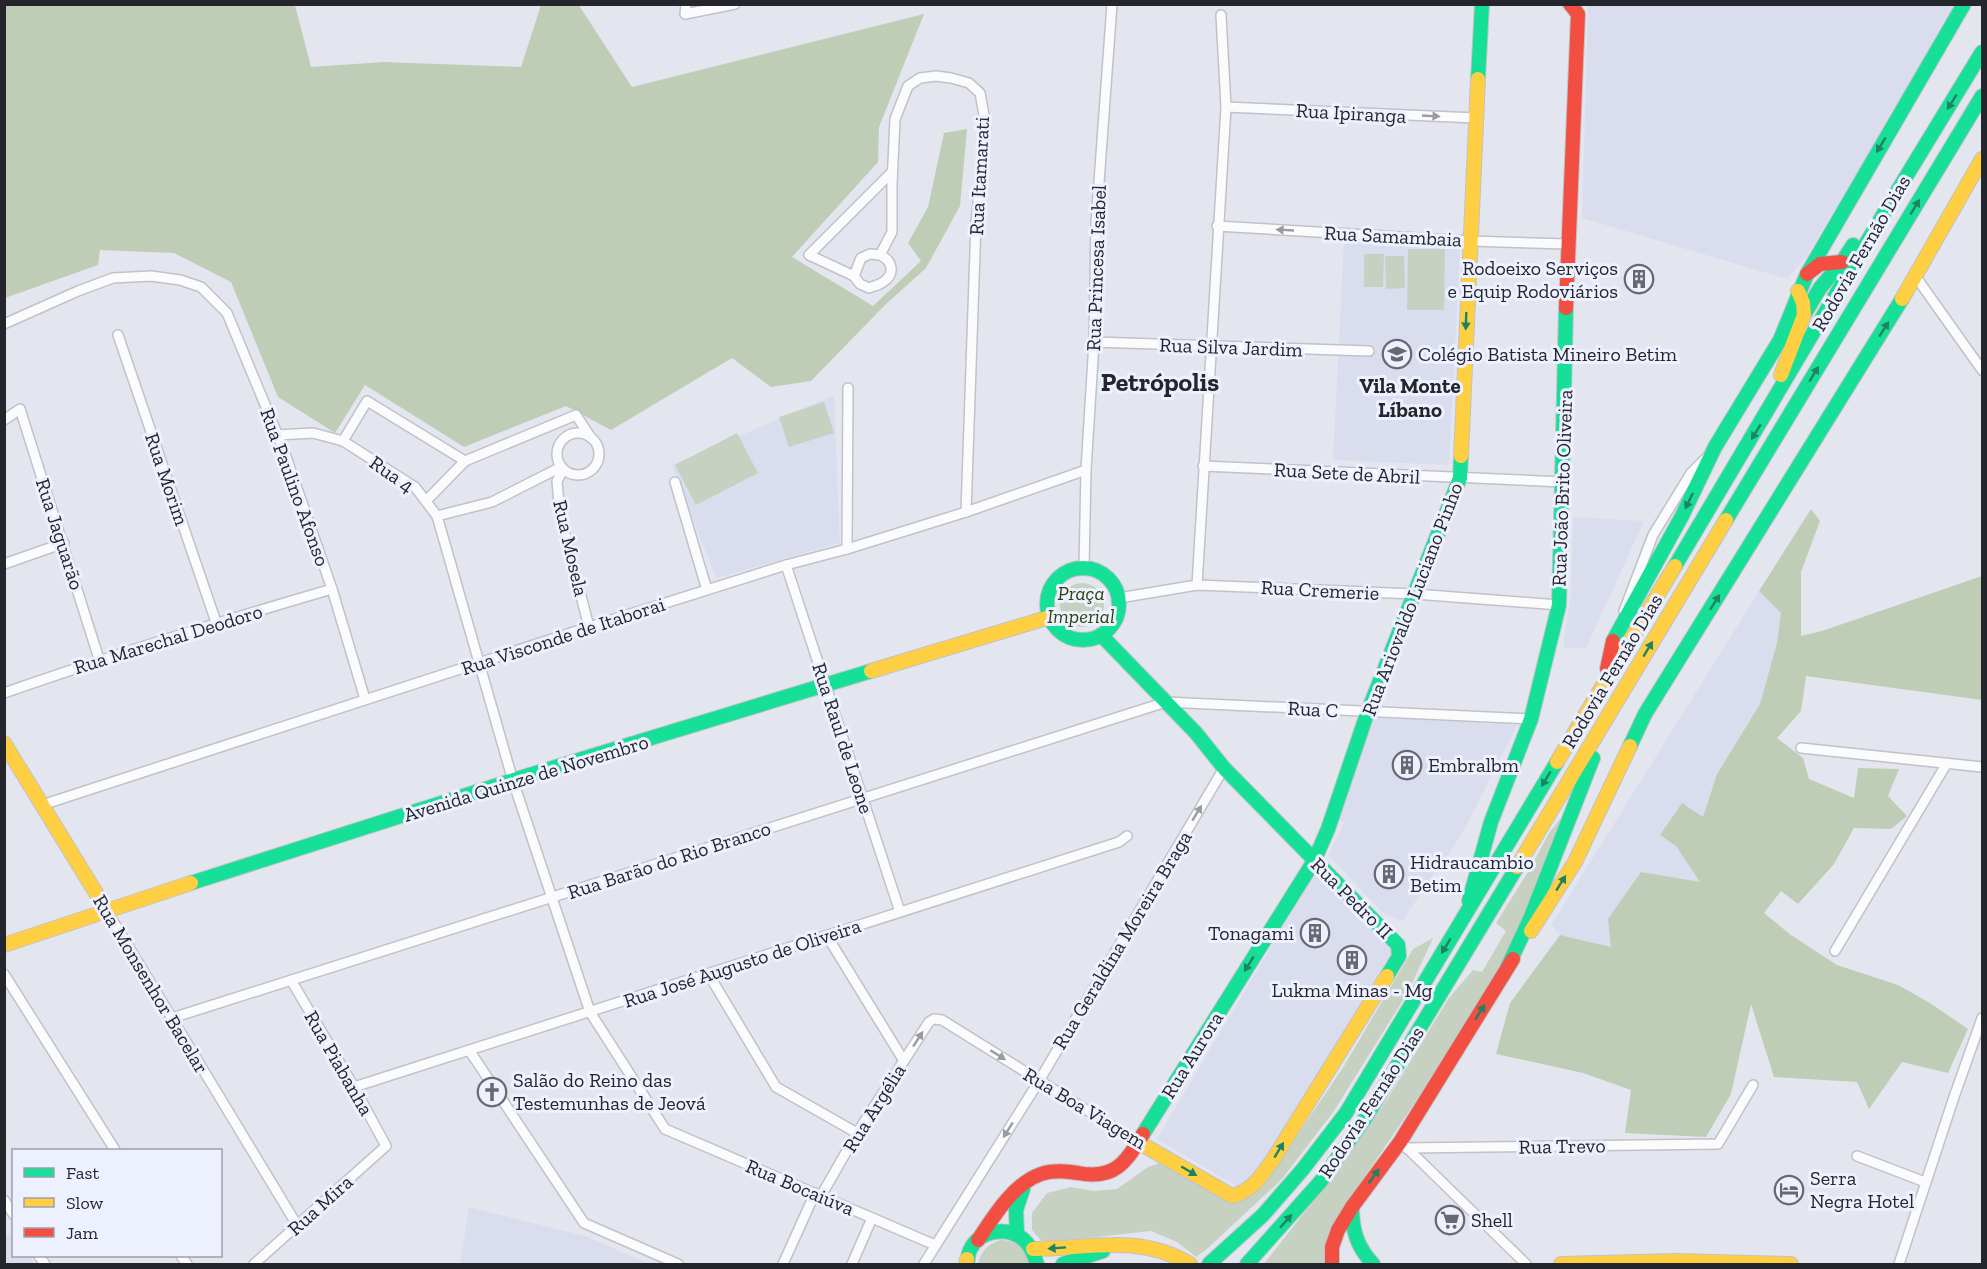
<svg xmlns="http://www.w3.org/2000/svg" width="1987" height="1269" viewBox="0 0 1987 1269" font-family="'Zilla Slab',serif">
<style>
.built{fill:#daddee}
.green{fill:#c7d1c2}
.forest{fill:#bfcdb7}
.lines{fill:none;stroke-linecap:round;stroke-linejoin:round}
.street-casing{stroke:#c0c2c9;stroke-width:12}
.fast-casing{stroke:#c0c2c9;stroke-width:16}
.slow-casing{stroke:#c0c2c9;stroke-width:16}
.jam-casing{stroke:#c0c2c9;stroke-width:16}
.street{stroke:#fbfbfd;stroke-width:9}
.fast{stroke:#16e098;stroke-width:14}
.slow{stroke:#ffcf43;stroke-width:14}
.jam{stroke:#f24e42;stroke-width:14}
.oneway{fill:#1e8362}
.oneway2{fill:#9b9b9f}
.labels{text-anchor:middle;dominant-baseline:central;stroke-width:6;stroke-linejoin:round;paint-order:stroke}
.street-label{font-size:20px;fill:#25262c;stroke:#edf0fe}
.poi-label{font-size:20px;fill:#25262c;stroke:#edf0fe;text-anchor:start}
.park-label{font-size:20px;font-style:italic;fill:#2d410d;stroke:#edf0fe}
.neighbourhood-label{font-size:21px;font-weight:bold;fill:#25262c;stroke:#edf0fe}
.district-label{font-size:26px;font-weight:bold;fill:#25262c;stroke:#edf0fe}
</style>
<rect width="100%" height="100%" fill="#e4e6ef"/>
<g class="built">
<path d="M 1588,5 L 1958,5 L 1806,257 L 1787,279 L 1582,218 Z"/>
<path d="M 1344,242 L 1460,248 L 1449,465 L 1333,460 Z"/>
<path d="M 834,395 L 840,543 L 716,578 L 672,465 Z"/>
<path d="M 1573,517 L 1644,521 L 1586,648 L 1563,648 L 1571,592 Z"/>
<path d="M 1759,591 L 1781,613 L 1777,643 L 1760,704 L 1717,774 L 1703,818 L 1676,846 L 1700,882 L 1611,947 L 1560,935 L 1551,925 Z"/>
<path d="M 1375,717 L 1517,725 L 1462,834 L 1402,921 L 1384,914 L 1328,855 L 1345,822 L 1335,819 Z"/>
<path d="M 1319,866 L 1394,947 L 1258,1181 L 1238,1187 L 1157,1139 Z"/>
<path d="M 469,1207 L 585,1236 L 649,1264 L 460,1264 Z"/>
<path d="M 13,1231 L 14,1256 L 29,1256 L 34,1264 L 5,1264 L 5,1237 Z"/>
</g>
<g class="green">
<path d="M 1408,249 L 1445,249 L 1444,310 L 1407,310 Z"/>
<path d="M 1364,254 L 1384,254 L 1383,287 L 1364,287 Z"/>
<path d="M 1385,256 L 1404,256 L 1405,288 L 1386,289 Z"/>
<path d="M 824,402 L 834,433 L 789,447 L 779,417 Z"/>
<path d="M 737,433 L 758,473 L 696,505 L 675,465 Z"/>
<circle cx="1082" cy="605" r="22"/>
<path d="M 1561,818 L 1531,900 L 1498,970 L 1410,1110 L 1333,1223 L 1325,1264 L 1264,1264 L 1346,1159 L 1388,1098 L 1449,998 L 1473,970 L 1482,972 L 1506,931 L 1496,923 L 1530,869 L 1549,833 Z"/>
<path d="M 1433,938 L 1408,992 L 1334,1111 L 1282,1179 L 1208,1248 L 1196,1257 L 1177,1242 L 1151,1231 L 1043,1243 L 1032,1230 L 1032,1213 L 1047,1193 L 1071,1187 L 1093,1191 L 1117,1189 L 1148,1167 L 1163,1162 L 1234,1202 L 1262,1188 L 1344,1066 L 1413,949 Z"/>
<path d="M 1000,1240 C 1017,1240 1026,1248 1030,1264 L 978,1264 C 981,1251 987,1245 1000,1240 Z"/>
</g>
<g class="forest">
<path d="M 4,5 L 295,5 L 311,67 L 383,62 L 521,67 L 541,5 L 581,5 L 580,7 L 632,87 L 924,14 L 879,127 L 878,162 L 792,257 L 873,306 L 921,261 L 908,243 L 928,207 L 944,133 L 967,129 L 960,206 L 926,268 L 885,305 L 811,381 L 771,387 L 732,358 L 611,430 L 566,406 L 464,447 L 365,385 L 335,433 L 278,397 L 231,282 L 174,253 L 100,250 L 98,265 L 5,298 Z"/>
<path d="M 1811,509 L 1820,521 L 1801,572 L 1801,636 L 1822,631 L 1982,576 L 1982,700 L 1806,676 L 1801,711 L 1777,738 L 1803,758 L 1809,779 L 1854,798 L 1858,768 L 1899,769 L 1888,796 L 1907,816 L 1891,829 L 1854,828 L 1834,864 L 1798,904 L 1781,891 L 1764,913 L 1791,935 L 1837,965 L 1898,985 L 1930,1003 L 1968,1029 L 1948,1073 L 1902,1062 L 1869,1109 L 1857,1082 L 1774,1077 L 1751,1004 L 1731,1094 L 1706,1137 L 1625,1133 L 1631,1090 L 1583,1073 L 1496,1054 L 1510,1003 L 1560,935 L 1611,947 L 1608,919 L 1641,872 L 1700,882 L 1676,846 L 1660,835 L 1682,803 L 1703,817 L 1717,774 L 1760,704 L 1777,643 L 1781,613 L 1759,591 Z"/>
</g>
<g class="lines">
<g class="street-casing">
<g id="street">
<path d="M 686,4 L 685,14 L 735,4"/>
<path d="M 1226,107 L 1476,118"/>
<path d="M 1217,226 L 1470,241 L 1568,244"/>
<path d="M 880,255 L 870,254 L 861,258 L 854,276 L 860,284 L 869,288 C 873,286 880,285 883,282 C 896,274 892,260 880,255 L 892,232 L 892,184 L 895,119 L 908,86 L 920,78 L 936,76 L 951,78 L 969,83 L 980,93 L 986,126 L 976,222 L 966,512"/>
<path d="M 854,276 L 809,255 L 892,172"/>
<path d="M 1916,277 L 1982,370"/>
<path d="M 4,324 L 78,291 L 113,278 L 151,276 L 180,280 L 201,287 L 227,313 L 283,448 L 332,589 L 365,699"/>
<path d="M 118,335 L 216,622"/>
<path d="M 1094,342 L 1369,351"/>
<path d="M 4,420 L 20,409 L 99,659"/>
<circle cx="578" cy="454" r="21"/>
<path d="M 277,435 L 313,433 L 343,441 L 415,487 L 437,516 L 492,502 L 561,467"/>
<path d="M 343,441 L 367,401 L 465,461"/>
<path d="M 1203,466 L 1563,482"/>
<path d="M 563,470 L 557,481 L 560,515 L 589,627"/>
<path d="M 675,482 L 707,590"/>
<path d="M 426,501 L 465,461 L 576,415 L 591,438"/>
<path d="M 437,516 L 513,781 L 590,1012 L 665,1129 L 935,1245"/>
<path d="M 847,549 L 848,388"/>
<path d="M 4,564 L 64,543"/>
<path d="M 786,565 L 900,912"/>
<path d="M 1084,568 L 1086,470 L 1094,342 L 1096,223 L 1112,4"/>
<path d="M 1197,585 L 1226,107 L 1221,15"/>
<path d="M 1119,598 L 1197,585 L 1415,594 L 1559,605"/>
<path d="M 1624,611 L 1653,535 L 1691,473 L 1708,456"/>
<path d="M 4,693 C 113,655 222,621 332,589"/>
<path d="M 1801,748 L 1982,767"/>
<path d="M 42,805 L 589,627 L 786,565 L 847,549 L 966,512 L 1086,470"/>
<path d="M 107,911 L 297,1225"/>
<path d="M 827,936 L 904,1061"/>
<path d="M 1835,951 L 1947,763"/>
<path d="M 4,974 L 115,1150"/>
<path d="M 709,975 L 776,1087 L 857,1133"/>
<path d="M 172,1018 L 1166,702 L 1531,719"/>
<path d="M 469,1050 L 584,1223 L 678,1264"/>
<path d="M 354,1087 L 1119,842 L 1127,836"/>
<path d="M 1406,1147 L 1526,1264"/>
<path d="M 1406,1148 L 1718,1144 L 1753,1085"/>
<path d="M 1857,1156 L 1925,1182"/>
<path d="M 821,1196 L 857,1133 L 929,1022 L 934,1019 L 942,1020 L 1138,1142"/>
<path d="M 4,1200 L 14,1215"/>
<path d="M 39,1256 L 45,1264"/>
<path d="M 181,1256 L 187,1264"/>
<path d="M 254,1264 L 386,1146 L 354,1087 L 291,980"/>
<path d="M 783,1264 L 815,1193"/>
<path d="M 852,1264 L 872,1218"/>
<path d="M 924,1264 L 1039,1081 L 1224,768"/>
<path d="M 1899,1264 L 1954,1097 L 1982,1018"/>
</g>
</g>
<g class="fast-casing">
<g id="fast">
<path d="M 1478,79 L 1482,4"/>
<path d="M 1804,315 L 1820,288 L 1842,262 L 1853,245"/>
<path d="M 1726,520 L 1982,96"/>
<path d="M 1675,566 L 1890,203 L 1982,52"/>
<circle cx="1083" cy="604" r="36"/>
<path d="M 1101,635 L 1196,733 L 1224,768 L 1398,945 L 1399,956 L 1387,976"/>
<path d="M 1613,641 L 1682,516 L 1715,447 L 1780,340 L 1807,274 L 1964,4"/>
<path d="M 1630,746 L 1645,714 L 1902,299"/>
<path d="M 191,883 L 526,776 L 871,671"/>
<path d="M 1469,901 L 1491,822 L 1531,719 L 1559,605 L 1566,308"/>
<path d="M 1507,968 L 1530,919 L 1593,758"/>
<path d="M 1143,1134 L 1314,861 L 1328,829 L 1368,711 L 1460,478 L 1461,456"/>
<path d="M 1352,1207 C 1352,1230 1357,1247 1373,1264"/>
<path d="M 1017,1234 L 1016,1210 L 1023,1189"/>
<path d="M 967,1264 C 968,1260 968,1254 970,1250 C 979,1230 1007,1226 1023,1239 C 1031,1246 1034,1255 1037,1264"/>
<path d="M 1063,1264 L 1103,1251"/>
<path d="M 1209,1264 L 1263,1215 L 1303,1169 L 1346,1113 L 1557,762"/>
<path d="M 1247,1264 L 1321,1181 L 1366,1117 L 1517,867"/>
</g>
</g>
<g class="slow-casing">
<g id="slow">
<path d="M 1902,299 L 1982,159"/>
<path d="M 1781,375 L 1804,315 L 1803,303 L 1798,291"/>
<path d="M 1461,456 L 1478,79"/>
<path d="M 871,671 L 1050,617"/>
<path d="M 4,743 L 107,911"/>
<path d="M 1557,762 L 1675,566"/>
<path d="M 1517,867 L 1726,520"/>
<path d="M 1531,931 L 1575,862 L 1630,746"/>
<path d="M 4,945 L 191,883"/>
<path d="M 1138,1142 L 1232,1196 C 1253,1191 1262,1175 1274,1158 L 1387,976"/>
<path d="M 1033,1249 C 1090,1249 1138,1233 1190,1264"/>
<path d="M 966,1264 L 967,1259"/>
<path d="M 1561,1264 L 1676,1261 L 1791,1264"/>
</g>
</g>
<g class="jam-casing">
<g id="jam">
<path d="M 1807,274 L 1820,264 L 1842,262"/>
<path d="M 1566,308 L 1578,14 L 1570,4"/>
<path d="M 1607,669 L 1613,641"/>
<path d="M 978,1240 C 994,1216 1013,1184 1041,1174 C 1053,1170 1066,1171 1078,1173 C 1114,1180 1126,1163 1143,1134"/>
<path d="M 1332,1264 L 1332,1247 L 1338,1230 L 1352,1207 L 1400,1142 L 1513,959"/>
</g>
</g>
<use href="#street" class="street"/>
<use href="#fast" class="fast"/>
<use href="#slow" class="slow"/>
<use href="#jam" class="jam"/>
</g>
<defs><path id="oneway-solid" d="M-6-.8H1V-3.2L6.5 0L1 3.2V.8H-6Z" transform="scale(1.5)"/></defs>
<g class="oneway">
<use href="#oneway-solid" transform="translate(1952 102) rotate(122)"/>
<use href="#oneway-solid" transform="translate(1881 145) rotate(121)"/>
<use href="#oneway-solid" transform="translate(1915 207) rotate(-59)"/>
<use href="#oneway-solid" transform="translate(1466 321) rotate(92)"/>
<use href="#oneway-solid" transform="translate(1884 329) rotate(-58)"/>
<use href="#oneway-solid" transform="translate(1814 374) rotate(-59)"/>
<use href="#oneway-solid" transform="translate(1756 432) rotate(121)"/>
<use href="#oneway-solid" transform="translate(1689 501) rotate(116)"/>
<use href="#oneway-solid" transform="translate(1715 602) rotate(-58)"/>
<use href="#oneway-solid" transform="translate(1648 649) rotate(-59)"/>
<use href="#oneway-solid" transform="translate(1546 779) rotate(121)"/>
<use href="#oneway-solid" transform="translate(1561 883) rotate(-58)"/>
<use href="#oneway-solid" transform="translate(1446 946) rotate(121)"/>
<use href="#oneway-solid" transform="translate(1249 964) rotate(122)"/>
<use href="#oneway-solid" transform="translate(1480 1012) rotate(-58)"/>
<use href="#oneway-solid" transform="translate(1279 1150) rotate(-59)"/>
<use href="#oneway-solid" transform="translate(1189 1171) rotate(30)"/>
<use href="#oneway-solid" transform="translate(1374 1176) rotate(-54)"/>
<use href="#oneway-solid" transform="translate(1286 1221) rotate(-49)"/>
<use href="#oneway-solid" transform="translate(1057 1248) rotate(176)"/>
</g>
<g class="oneway2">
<use href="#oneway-solid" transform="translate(1431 116) rotate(3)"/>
<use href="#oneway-solid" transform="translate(1285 230) rotate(-177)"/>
<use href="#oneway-solid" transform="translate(1197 813) rotate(-59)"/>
<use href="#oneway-solid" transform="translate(918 1039) rotate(-57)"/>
<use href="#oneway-solid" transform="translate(998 1055) rotate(32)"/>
<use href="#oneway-solid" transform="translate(1008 1130) rotate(122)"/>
</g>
<defs>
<g id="building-ring" transform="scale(1.5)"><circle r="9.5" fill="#edf0fe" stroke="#686970" stroke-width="1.5"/><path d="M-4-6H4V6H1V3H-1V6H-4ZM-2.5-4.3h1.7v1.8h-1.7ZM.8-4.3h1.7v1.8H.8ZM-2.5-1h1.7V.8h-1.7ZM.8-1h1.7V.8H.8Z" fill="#686970"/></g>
<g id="school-ring" transform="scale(1.5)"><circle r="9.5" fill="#edf0fe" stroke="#686970" stroke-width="1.5"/><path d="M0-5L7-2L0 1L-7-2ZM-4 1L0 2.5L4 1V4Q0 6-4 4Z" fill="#686970"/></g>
<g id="church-ring" transform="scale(1.5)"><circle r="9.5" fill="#edf0fe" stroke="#686970" stroke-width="1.5"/><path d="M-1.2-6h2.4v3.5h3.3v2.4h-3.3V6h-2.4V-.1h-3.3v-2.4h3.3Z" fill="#686970"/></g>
<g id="hotel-ring" transform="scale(1.5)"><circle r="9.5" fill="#edf0fe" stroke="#686970" stroke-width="1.5"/><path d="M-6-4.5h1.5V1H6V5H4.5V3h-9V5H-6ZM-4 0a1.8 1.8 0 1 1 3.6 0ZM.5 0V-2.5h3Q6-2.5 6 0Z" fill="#686970"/></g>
<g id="supermarket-ring" transform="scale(1.5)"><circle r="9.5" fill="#edf0fe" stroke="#686970" stroke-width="1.5"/><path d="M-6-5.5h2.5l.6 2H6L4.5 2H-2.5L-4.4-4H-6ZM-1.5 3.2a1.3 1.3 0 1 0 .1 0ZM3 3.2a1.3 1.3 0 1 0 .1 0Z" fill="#686970"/></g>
</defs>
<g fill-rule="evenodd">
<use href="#building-ring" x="1639" y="279"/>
<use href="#school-ring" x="1397" y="354"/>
<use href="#building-ring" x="1407" y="765"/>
<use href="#building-ring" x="1389" y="874"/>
<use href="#building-ring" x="1315" y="933"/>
<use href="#building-ring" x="1352" y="960"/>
<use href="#church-ring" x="492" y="1092"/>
<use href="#hotel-ring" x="1789" y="1190"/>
<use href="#supermarket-ring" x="1450" y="1220"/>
</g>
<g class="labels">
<g class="street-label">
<text transform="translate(1351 113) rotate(3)">Rua Ipiranga</text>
<text transform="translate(979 176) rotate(-87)">Rua Itamarati</text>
<text transform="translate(1393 236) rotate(3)">Rua Samambaia</text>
<text transform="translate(1861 253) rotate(-60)">Rodovia Fernão Dias</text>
<text transform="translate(1096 268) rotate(-88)">Rua Princesa Isabel</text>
<text transform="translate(1231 347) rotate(2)">Rua Silva Jardim</text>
<text transform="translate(1347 473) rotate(3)">Rua Sete de Abril</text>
<text transform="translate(392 474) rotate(35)">Rua 4</text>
<text transform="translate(167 479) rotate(71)">Rua Morim</text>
<text transform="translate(295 487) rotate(70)">Rua Paulino Afonso</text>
<text transform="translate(1562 488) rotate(-88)">Rua João Brito Oliveira</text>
<text transform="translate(60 534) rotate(72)">Rua Jaguarão</text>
<text transform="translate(571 548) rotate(77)">Rua Mosela</text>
<text transform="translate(1320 590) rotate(3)">Rua Cremerie</text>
<text transform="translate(1412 599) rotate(-69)">Rua Ariovaldo Luciano Pinho</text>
<text transform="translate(563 636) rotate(-18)">Rua Visconde de Itaborai</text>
<text transform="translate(168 639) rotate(-17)">Rua Marechal Deodoro</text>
<text transform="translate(1612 671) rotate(-59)">Rodovia Fernão Dias</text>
<text transform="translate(1313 709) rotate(3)">Rua C</text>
<text transform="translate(843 738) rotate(72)">Rua Raul de Leone</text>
<text transform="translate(526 778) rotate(-17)">Avenida Quinze de Novembro</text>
<text transform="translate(669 860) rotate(-18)">Rua Barão do Rio Branco</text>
<text transform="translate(1352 898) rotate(45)">Rua Pedro II</text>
<text transform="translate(1122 940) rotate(-59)">Rua Geraldina Moreira Braga</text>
<text transform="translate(742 963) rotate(-18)">Rua José Augusto de Oliveira</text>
<text transform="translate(151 984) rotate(59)">Rua Monsenhor Bacelar</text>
<text transform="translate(1192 1055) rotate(-58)">Rua Aurora</text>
<text transform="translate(339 1063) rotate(60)">Rua Piabanha</text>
<text transform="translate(1371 1102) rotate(-57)">Rodovia Fernão Dias</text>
<text transform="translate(874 1108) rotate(-58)">Rua Argélia</text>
<text transform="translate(1085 1108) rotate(31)">Rua Boa Viagem</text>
<text transform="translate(1562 1146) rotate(-1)">Rua Trevo</text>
<text transform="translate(800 1187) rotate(23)">Rua Bocaiúva</text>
<text transform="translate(320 1205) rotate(-42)">Rua Mira</text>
</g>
<g class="poi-label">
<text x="1618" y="268" text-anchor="end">Rodoeixo Serviços<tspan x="1618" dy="23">e Equip Rodoviários</tspan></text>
<text x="1418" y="354">Colégio Batista Mineiro Betim</text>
<text x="1428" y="765">Embralbm</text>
<text x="1410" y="862">Hidraucambio<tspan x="1410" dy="23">Betim</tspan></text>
<text x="1294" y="933" text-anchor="end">Tonagami</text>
<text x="1352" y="990" text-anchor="middle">Lukma Minas - Mg</text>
<text x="513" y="1080">Salão do Reino das<tspan x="513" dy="23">Testemunhas de Jeová</tspan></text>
<text x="1810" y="1178">Serra<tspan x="1810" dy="23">Negra Hotel</tspan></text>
<text x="1471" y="1220">Shell</text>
</g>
<g class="park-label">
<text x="1081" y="593">Praça<tspan x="1081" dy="23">Imperial</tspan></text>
</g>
<g class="neighbourhood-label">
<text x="1410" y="385">Vila Monte<tspan x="1410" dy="24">Líbano</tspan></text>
</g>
<g class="district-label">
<text x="1160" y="382">Petrópolis</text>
</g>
</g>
<rect width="1987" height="1269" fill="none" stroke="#25262c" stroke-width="12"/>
<rect x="12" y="1149" width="210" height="108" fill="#edf0fe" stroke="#9d9faa" stroke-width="1.5"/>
<rect x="24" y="1168" width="30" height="9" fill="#16e098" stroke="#9d9faa" stroke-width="1.5"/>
<text x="66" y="1179" font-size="18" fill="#25262c">Fast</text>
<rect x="24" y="1198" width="30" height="9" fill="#ffcf43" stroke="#9d9faa" stroke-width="1.5"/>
<text x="66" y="1209" font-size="18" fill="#25262c">Slow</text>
<rect x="24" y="1228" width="30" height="9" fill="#f24e42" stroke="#9d9faa" stroke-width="1.5"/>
<text x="66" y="1239" font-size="18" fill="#25262c">Jam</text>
</svg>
